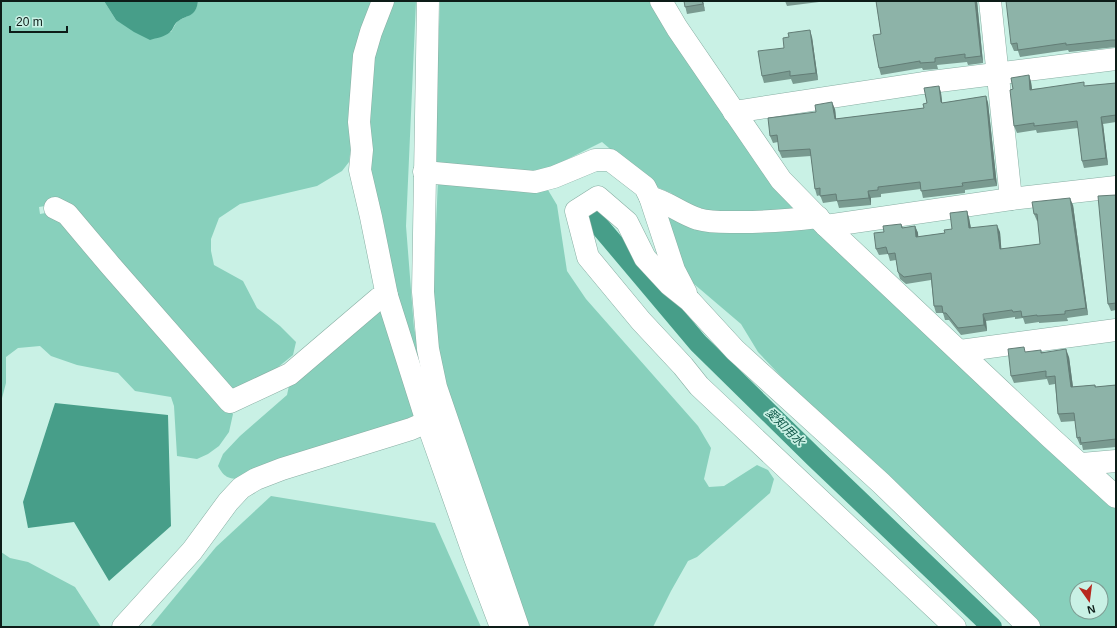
<svg xmlns="http://www.w3.org/2000/svg" width="1117" height="628" viewBox="0 0 1117 628" font-family="Arial,'Noto Sans JP',sans-serif">
<style>
.green{fill:#88d0bc;fill-rule:evenodd}
.water{fill:#479e89}
.lines{fill:none;stroke-linecap:round;stroke-linejoin:round}
.canal{stroke:#479e89;stroke-width:20}
.minor-casing{stroke:#88aea3;stroke-width:23}
.minor{stroke:#fff;stroke-width:22}
.wall{fill:#799a90}
.shaded-wall{fill:#637d76}
.building{fill:#8db3a8;stroke:#637d76}
.labels{text-anchor:middle;dominant-baseline:central;stroke-width:3.5;stroke-linejoin:round;paint-order:stroke}
.water-label{font-size:12px;font-style:italic;fill:#145b4c;stroke:#c9f1e5}
</style>
<rect width="100%" height="100%" fill="#c9f1e5"/>
<g class="green">
<path d="M 1,1 L 104,1 L 116,20 L 171,32 C 173,29 175,24 178,21 C 188,15 196,15 198,1 L 376,1 L 355,117 L 349,162 L 342,171 L 317,186 L 240,204 L 219,218 L 211,239 L 211,251 L 214,265 L 243,281 L 257,308 L 280,326 L 296,342 L 293,355 L 277,368 L 252,384 L 227,393 L 57,204 L 39,207 L 40,214 L 51,212 L 66,217 L 233,414 L 229,432 L 219,446 L 208,454 L 197,459 L 177,456 L 174,406 L 171,397 L 135,391 L 118,373 L 77,365 L 51,356 L 40,346 L 18,348 L 6,357 L 6,383 L 1,402 Z"/>
<path d="M 389,1 L 416,1 L 406,226 L 414,328 L 425,374 L 430,417 L 367,178 L 375,31 Z"/>
<path d="M 440,1 L 653,1 L 804,214 L 759,218 L 684,207 L 671,193 L 659,188 L 650,183 L 602,142 L 546,170 L 528,174 L 438,164 L 434,156 Z"/>
<path d="M 438,180 L 548,190 L 557,205 L 567,271 L 586,299 L 698,426 L 711,448 L 704,479 L 709,487 L 724,486 L 757,465 L 768,470 L 774,479 L 770,493 L 697,557 L 688,561 L 671,591 L 653,627 L 526,627 L 443,382 L 432,316 Z"/>
<path d="M 660,205 L 812,222 L 1116,509 L 1116,627 L 1038,627 L 824,422 L 758,352 L 741,324 L 694,284 L 685,274 ZM 1077,588 L 1101,588 L 1101,612 L 1077,612 Z"/>
<path d="M 382,306 L 417,412 L 407,424 L 241,479 C 228,479 224,477 218,466 L 223,454 L 240,436 L 287,395 L 290,381 Z"/>
<path d="M 271,496 L 435,523 L 481,627 L 150,627 L 216,547 Z"/>
<path d="M 1,552 L 10,558 L 28,562 L 75,587 L 101,627 L 1,627 Z"/>
</g>
<g class="water">
<path d="M 104,1 L 198,1 C 196,18 187,14 177,22 C 174,24 173,30 170,32 C 165,37 156,38 150,40 L 134,32 L 116,20 Z"/>
<path d="M 55,403 L 168,415 L 171,526 L 109,581 L 74,522 L 28,528 L 23,502 Z"/>
</g>
<g class="lines">
<path class="canal" d="M 591,216 L 698,343 L 815,458 L 992,627"/>
<g class="minor-casing">
<g id="minor">
<path d="M 383,1 L 371,32 L 364,56 L 359,122 L 362,150 L 360,170 L 371,217 L 387,296 L 427,422 L 475,558 L 501,627"/>
<path d="M 428,1 L 423,292 L 428,349 L 436,387 L 518,627"/>
<path d="M 661,1 L 677,28 L 781,180 L 826,226 L 1050,437 L 1116,497"/>
<path d="M 990,1 L 1011,199"/>
<path d="M 734,112 L 923,83 L 1116,59"/>
<path d="M 424,172 L 535,182 L 554,177 L 595,160 L 610,160 L 645,187 L 650,197 C 668,202 680,213 698,219 C 712,223 726,222 741,222 C 767,222 792,220 818,217"/>
<path d="M 650,197 L 674,270 L 686,293"/>
<path d="M 55,208 L 67,214 L 110,265 L 230,402 L 290,374 L 378,299 L 387,296"/>
<path d="M 826,226 L 1011,199 L 1116,187"/>
<path d="M 960,351 L 1116,330"/>
<path d="M 1082,464 L 1116,461"/>
<path d="M 123,627 L 192,551 L 228,502 L 241,488 L 256,479 L 282,469 L 411,429 L 427,422"/>
<path d="M 955,627 L 699,386 L 683,366 L 641,321 L 588,257 L 576,211 L 598,197 L 627,222 L 645,258 L 670,285 L 690,301 L 735,350 L 881,483 L 1029,627"/>
</g>
</g>
<use href="#minor" class="minor"/>
</g>
<g class="wall">
<path d="M 684,1 L 703,1 L 705,11 L 687,14 Z"/>
<path d="M 785,1 L 827,1 L 787,6 Z"/>
<path d="M 876,1 L 977,1 L 983,63 L 968,65 L 967,62 L 937,65 L 938,69 L 923,70 L 922,68 L 881,75 L 879,68 L 881,34 Z"/>
<path d="M 1116,1 L 1116,47 L 1069,52 L 1068,50 L 1020,57 L 1018,51 L 1014,51 L 1011,44 Z"/>
<path d="M 812,37 L 818,80 L 793,84 L 791,79 L 764,83 L 762,76 L 784,48 Z"/>
<path d="M 1029,75 L 1031,82 L 1032,89 L 1085,86 L 1116,83 L 1116,122 L 1103,124 L 1108,165 L 1084,168 L 1082,161 L 1078,128 L 1037,133 L 1036,130 L 1017,133 L 1014,126 L 1013,89 Z"/>
<path d="M 939,86 L 941,93 L 942,103 L 986,96 L 988,103 L 997,186 L 965,190 L 965,193 L 923,198 L 921,189 L 881,194 L 881,197 L 871,198 L 871,205 L 839,208 L 837,201 L 823,203 L 820,195 L 817,196 L 815,189 L 811,156 L 782,158 L 779,151 L 778,142 L 773,143 L 770,136 L 816,112 L 835,109 L 836,119 L 924,108 Z"/>
<path d="M 1116,195 L 1116,310 L 1111,311 L 1108,304 Z"/>
<path d="M 1073,205 L 1088,315 L 1067,318 L 1068,321 L 1039,323 L 1039,322 L 1025,324 L 1023,318 L 1015,319 L 1015,317 L 986,321 L 987,331 L 961,335 L 949,320 L 945,320 L 943,313 L 936,313 L 934,306 L 931,280 L 906,284 L 900,279 L 898,272 L 896,260 L 890,261 L 888,254 L 879,255 L 876,249 L 884,232 L 901,224 L 903,228 L 915,226 L 918,233 L 918,237 L 945,233 L 952,229 L 967,211 L 969,218 L 971,228 L 1000,232 L 1001,249 L 1040,244 L 1038,221 L 1037,221 L 1034,214 Z"/>
<path d="M 1026,352 L 1042,352 L 1069,357 L 1073,387 L 1095,385 L 1096,387 L 1116,385 L 1116,447 L 1083,450 L 1082,445 L 1080,445 L 1077,438 L 1075,421 L 1061,422 L 1058,414 L 1055,384 L 1049,385 L 1047,379 L 1014,383 L 1011,376 Z"/>
</g>
<g class="shaded-wall">
<path d="M 702,1 L 703,1 L 705,11 L 703,4 Z"/>
<path d="M 975,1 L 977,1 L 983,63 L 981,56 Z"/>
<path d="M 810,30 L 812,37 L 818,80 L 816,73 Z"/>
<path d="M 1029,75 L 1031,82 L 1033,97 L 1030,90 Z"/>
<path d="M 939,86 L 941,93 L 943,109 L 941,102 Z"/>
<path d="M 986,96 L 988,103 L 997,186 L 994,179 Z"/>
<path d="M 832,102 L 835,109 L 837,126 L 835,119 Z"/>
<path d="M 1101,117 L 1103,124 L 1108,165 L 1106,158 Z"/>
<path d="M 868,191 L 871,198 L 871,205 L 869,198 Z"/>
<path d="M 1070,198 L 1073,205 L 1088,315 L 1086,308 Z"/>
<path d="M 967,211 L 969,218 L 972,235 L 969,228 Z"/>
<path d="M 997,225 L 1000,232 L 1002,256 L 1000,249 Z"/>
<path d="M 915,226 L 918,233 L 919,244 L 916,237 Z"/>
<path d="M 983,314 L 986,321 L 987,331 L 984,325 Z"/>
<path d="M 1066,349 L 1069,357 L 1074,395 L 1071,387 Z"/>
</g>
<g class="building">
<path d="M 684,1 L 702,1 L 703,4 L 685,7 Z"/>
<path d="M 876,1 L 975,1 L 981,56 L 965,58 L 965,54 L 935,58 L 935,62 L 920,63 L 920,61 L 879,68 L 873,35 L 881,34 Z"/>
<path d="M 1006,1 L 1116,1 L 1116,40 L 1112,40 L 1066,45 L 1066,43 L 1018,50 L 1017,43 L 1011,44 Z"/>
<path d="M 810,30 L 816,73 L 790,76 L 790,71 L 762,76 L 758,51 L 784,48 L 783,38 L 789,37 L 788,33 Z"/>
<path d="M 1029,75 L 1030,90 L 1084,82 L 1084,86 L 1116,83 L 1116,115 L 1101,117 L 1106,158 L 1082,161 L 1077,121 L 1034,126 L 1034,123 L 1014,126 L 1010,90 L 1013,89 L 1011,78 Z"/>
<path d="M 939,86 L 941,102 L 942,103 L 986,96 L 994,179 L 962,183 L 963,186 L 921,191 L 920,182 L 878,187 L 878,190 L 868,191 L 869,198 L 837,201 L 836,194 L 820,196 L 820,188 L 815,189 L 810,149 L 779,151 L 777,135 L 770,136 L 768,118 L 816,112 L 815,105 L 832,102 L 835,119 L 924,108 L 923,104 L 927,103 L 924,88 Z"/>
<path d="M 1116,195 L 1116,303 L 1108,304 L 1098,196 Z"/>
<path d="M 1070,198 L 1086,308 L 1065,311 L 1065,314 L 1037,316 L 1037,315 L 1022,317 L 1021,311 L 1013,312 L 1012,310 L 983,314 L 984,325 L 958,328 L 946,313 L 943,313 L 942,306 L 934,306 L 931,273 L 904,277 L 898,272 L 895,253 L 888,254 L 886,247 L 876,249 L 874,233 L 884,232 L 883,226 L 901,224 L 902,228 L 915,226 L 916,237 L 945,233 L 944,230 L 952,229 L 950,213 L 967,211 L 969,228 L 997,225 L 1000,249 L 1040,244 L 1037,214 L 1034,214 L 1032,202 Z"/>
<path d="M 1024,347 L 1025,352 L 1041,350 L 1041,353 L 1066,349 L 1071,387 L 1095,385 L 1095,387 L 1116,385 L 1116,439 L 1081,443 L 1080,437 L 1077,438 L 1074,413 L 1058,414 L 1055,376 L 1046,377 L 1046,371 L 1011,376 L 1008,349 Z"/>
</g>
<g class="labels">
<g class="water-label">
<text transform="translate(785 427) rotate(44)">愛知用水</text>
</g>
</g>
<rect width="1117" height="628" fill="none" stroke="#0d1c18" stroke-width="4"/>
<g transform="translate(1089 600) rotate(166)"><circle r="19" fill="#c9f1e5" stroke="#7e9c93"/>
<path d="M0-3L7 15L0 10L-7 15Z" fill="#b7291f"/>
<text y="-6" font-size="11" font-weight="bold" text-anchor="middle" fill="#0d1c18">N</text>
</g>
<path d="M10 26v6h57v-6" fill="none" stroke="#0d1c18" stroke-width="2"/>
<text x="16" y="26" font-size="12" fill="#0d1c18" stroke="#c9f1e5" stroke-width="3" paint-order="stroke">20 m</text>
</svg>
